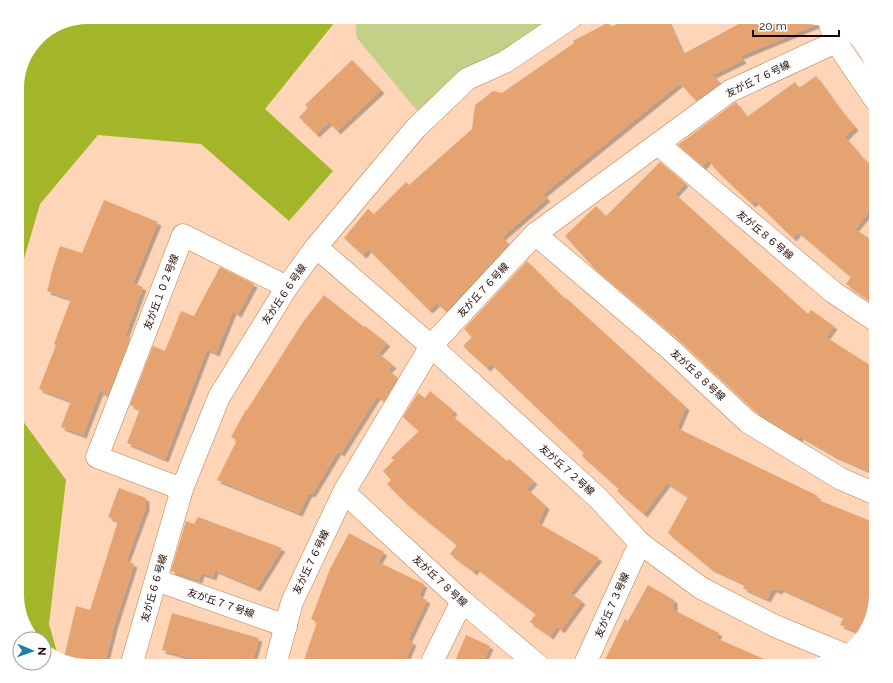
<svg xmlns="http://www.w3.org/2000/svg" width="893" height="683" viewBox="0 0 893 683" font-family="Raleway,'Noto Sans JP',sans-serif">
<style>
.green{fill:#c2d088}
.forest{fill:#a3b629}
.building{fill:#e5a371;filter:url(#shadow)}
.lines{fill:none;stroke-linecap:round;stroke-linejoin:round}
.minor-casing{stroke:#be7f4e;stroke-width:23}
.minor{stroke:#fff;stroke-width:22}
.labels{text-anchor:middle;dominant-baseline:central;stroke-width:3.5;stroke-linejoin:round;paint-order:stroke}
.street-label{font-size:10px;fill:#1c0500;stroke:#fff}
</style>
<defs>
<filter id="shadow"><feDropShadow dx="3.5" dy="3.5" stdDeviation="0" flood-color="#0004"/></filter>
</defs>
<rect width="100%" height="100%" fill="#ffd5b7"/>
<path class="green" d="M 355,17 L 554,17 L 419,113 L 357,38 Z"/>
<g class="forest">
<path d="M 88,17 L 339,17 L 265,109 L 333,171 L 289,221 L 201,144 L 98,135 L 40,204 L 17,283 L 17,83 L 24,56 L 41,35 Z"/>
<path d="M 17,413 L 66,480 L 49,624 L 58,656 L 44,651 L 44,639 L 34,639 L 24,627 L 17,600 Z"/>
</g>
<g class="building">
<path d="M 632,17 L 666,17 L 683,54 L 752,17 L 806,17 L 818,21 L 818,24 L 740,56 L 743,60 L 713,75 L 720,83 L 696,101 L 680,83 L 543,194 L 547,198 L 502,237 L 509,244 L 446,311 L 437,303 L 429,310 L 368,249 L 363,255 L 344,238 L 368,209 L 374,214 L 406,182 L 409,185 L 472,129 L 475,105 L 493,91 L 502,93 L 574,43 L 573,41 L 609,22 L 611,27 Z"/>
<path d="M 352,60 L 381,90 L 337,131 L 329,122 L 316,134 L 299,117 L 308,108 L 305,105 Z"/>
<path d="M 816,76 L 840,109 L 855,127 L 845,137 L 865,160 L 876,169 L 876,203 L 855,229 L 876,243 L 876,305 L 846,284 L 851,277 L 798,232 L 793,238 L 755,201 L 752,204 L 717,171 L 708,160 L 703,166 L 678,145 L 736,102 L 747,117 L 795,82 L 799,88 Z"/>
<path d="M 660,162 L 685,183 L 675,194 L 808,314 L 811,310 L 834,326 L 826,337 L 876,369 L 876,474 L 833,455 L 800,436 L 799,439 L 756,412 L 678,339 L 594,268 L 565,236 L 596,206 L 606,216 Z"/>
<path d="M 104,200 L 158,222 L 133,283 L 143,287 L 125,336 L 130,338 L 108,395 L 100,391 L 83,435 L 61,427 L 71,401 L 39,389 L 56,345 L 54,344 L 71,299 L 47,291 L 51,277 L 50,277 L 60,246 L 82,253 Z"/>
<path d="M 527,261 L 565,299 L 566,298 L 686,407 L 677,428 L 818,496 L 816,499 L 876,523 L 876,596 L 863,634 L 840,625 L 844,617 L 780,588 L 779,591 L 773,589 L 767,599 L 743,588 L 745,584 L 710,568 L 668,533 L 688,497 L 667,483 L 644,514 L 617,491 L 619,489 L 582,456 L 584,453 L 491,364 L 487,368 L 463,346 L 472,337 L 464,329 Z"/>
<path d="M 220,267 L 254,284 L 238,314 L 233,311 L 216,353 L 207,349 L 165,459 L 127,443 L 140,409 L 130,405 L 153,346 L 165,351 L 181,311 L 194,316 Z"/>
<path d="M 324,295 L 364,327 L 365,326 L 387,343 L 378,353 L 393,365 L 388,370 L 398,378 L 384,401 L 377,396 L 341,453 L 338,451 L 312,494 L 309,493 L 299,513 L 217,480 L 237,440 L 231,437 L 246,410 L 247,410 L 303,322 Z"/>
<path d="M 430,391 L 454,411 L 451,415 L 507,461 L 509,459 L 534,481 L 527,489 L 546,506 L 538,523 L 599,558 L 570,593 L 582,601 L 561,630 L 557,626 L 550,636 L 530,622 L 536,614 L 476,568 L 474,572 L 450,554 L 457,545 L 408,505 L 387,484 L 391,480 L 383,471 L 394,460 L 391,458 L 419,431 L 403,417 L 418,393 L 425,398 Z"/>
<path d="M 119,488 L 146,498 L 146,507 L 126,561 L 134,564 L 114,626 L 104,666 L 87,666 L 64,658 L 76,606 L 90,610 L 118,521 L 108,517 Z"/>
<path d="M 198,517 L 282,548 L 257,588 L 215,570 L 213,577 L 201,573 L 199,580 L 171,571 L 186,521 L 194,524 Z"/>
<path d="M 349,533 L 384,552 L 378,562 L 424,584 L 419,596 L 427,600 L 408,640 L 413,642 L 403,666 L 302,666 L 317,622 L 311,619 L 330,569 Z"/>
<path d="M 648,585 L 674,600 L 674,610 L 719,633 L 716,638 L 780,666 L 602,666 L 625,619 L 628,621 Z"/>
<path d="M 172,613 L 259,638 L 251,666 L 221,666 L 162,650 Z"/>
<path d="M 466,635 L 490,646 L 481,666 L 453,666 Z"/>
</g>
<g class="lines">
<g class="minor-casing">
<g id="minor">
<path d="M 830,25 L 836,42 L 876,101"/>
<path d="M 658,144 L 833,292 L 876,321"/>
<path d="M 535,234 L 670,349 L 748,422 L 841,479 L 876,494"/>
<path d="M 316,247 L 431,346 L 598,498 L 640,543 L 701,588 L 775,626 L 843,654"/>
<path d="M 182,489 L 97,457 L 183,235 L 287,287"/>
<path d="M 344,492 L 462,601 L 539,666"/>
<path d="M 156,580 L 286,626"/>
<path d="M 131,666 L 182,489 L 219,397 L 287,287 L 316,247 L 415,129 L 467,79 L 505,62 L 572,17"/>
<path d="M 275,666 L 292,602 L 344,492 L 431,346 L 535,234 L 730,91 L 836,42"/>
<path d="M 430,666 L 462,601"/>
<path d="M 584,666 L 640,543"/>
</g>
</g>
<use href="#minor" class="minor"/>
</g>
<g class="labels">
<g class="street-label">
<text transform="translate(758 79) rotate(-26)">友が丘７６号線</text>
<text transform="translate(765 235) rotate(40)">友が丘８６号線</text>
<text transform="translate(483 290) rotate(-47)">友が丘７６号線</text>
<text transform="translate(161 292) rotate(-69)">友が丘１０２号線</text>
<text transform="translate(284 294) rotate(-56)">友が丘６６号線</text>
<text transform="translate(698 375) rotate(43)">友が丘８８号線</text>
<text transform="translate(567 470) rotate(42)">友が丘７２号線</text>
<text transform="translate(311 562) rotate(-64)">友が丘７６号線</text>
<text transform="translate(440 581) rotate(43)">友が丘７８号線</text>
<text transform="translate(154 588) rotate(-74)">友が丘６６号線</text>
<text transform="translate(221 603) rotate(19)">友が丘７７号線</text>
<text transform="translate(612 605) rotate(-66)">友が丘７３号線</text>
</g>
</g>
<path d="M0 0H893V683H0ZM88 24H805A64 64 0 0 1 869 88V595A64 64 0 0 1 805 659H88A64 64 0 0 1 24 595V88A64 64 0 0 1 88 24Z" fill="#fff" fill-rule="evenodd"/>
<g transform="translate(32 651) rotate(92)"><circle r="19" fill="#ffffff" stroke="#a49b99"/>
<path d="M0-3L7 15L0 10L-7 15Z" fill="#237caa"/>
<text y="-6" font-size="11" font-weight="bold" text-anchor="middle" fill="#1c0500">N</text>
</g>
<path d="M753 30v6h86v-6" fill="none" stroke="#1c0500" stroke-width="2"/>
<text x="759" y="30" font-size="12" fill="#1c0500" stroke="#ffffff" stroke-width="3" paint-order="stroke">20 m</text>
</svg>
